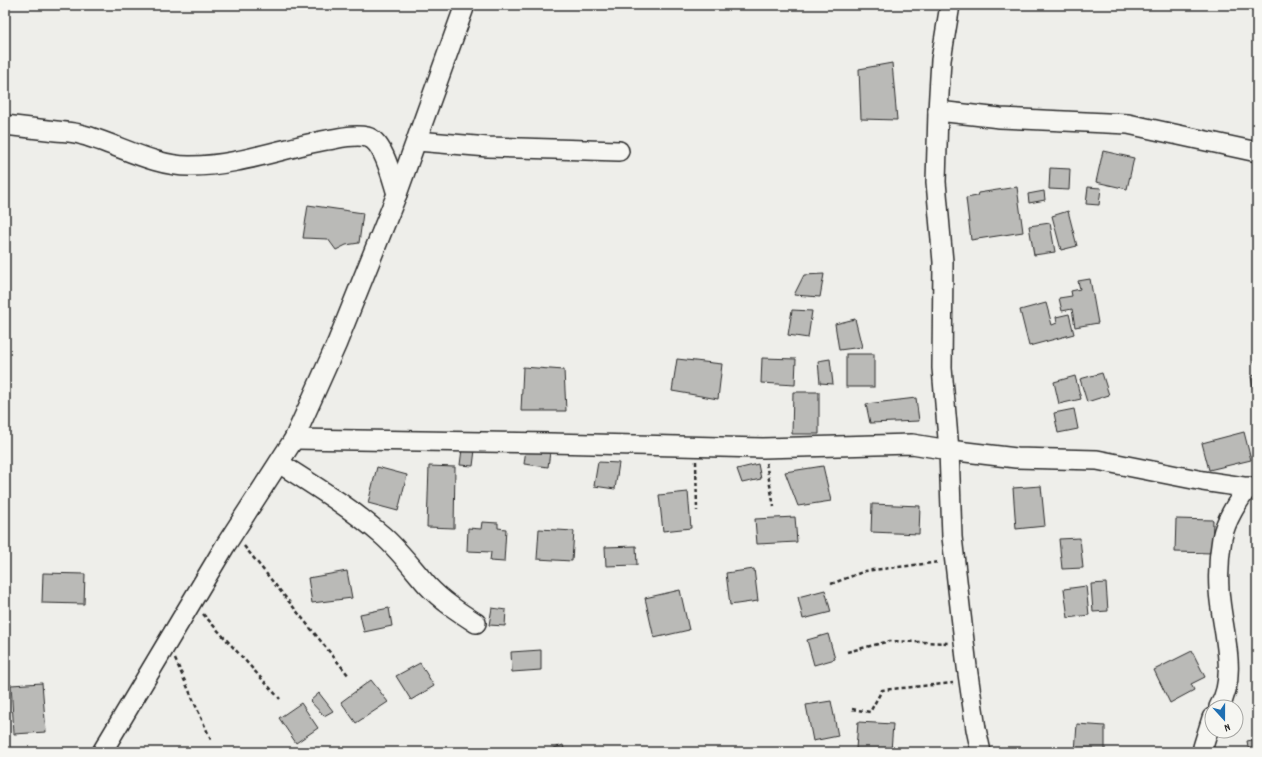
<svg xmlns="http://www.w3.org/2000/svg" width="1262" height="757" viewBox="0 0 1262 757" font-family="Dekko,sans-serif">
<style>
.building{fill:#babab7;stroke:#2b2b2b}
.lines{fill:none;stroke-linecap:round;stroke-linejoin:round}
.minor-casing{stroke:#2b2b2b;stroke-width:22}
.path{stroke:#2b2b2b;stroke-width:2.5;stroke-dasharray:4 3;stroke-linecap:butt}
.minor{stroke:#f6f6f2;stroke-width:19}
</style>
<rect width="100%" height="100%" fill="#eeeeea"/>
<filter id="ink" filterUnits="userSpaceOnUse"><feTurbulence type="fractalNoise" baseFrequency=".025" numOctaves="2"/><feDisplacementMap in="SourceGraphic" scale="8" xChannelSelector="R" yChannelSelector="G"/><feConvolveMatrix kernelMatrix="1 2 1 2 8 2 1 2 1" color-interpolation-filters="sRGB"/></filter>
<g filter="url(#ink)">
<g class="building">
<path d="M 892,63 L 897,120 L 861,119 L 859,69 Z"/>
<path d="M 1103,151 L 1134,158 L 1127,189 L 1096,182 Z"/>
<path d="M 1050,168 L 1070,169 L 1069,190 L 1049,189 Z"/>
<path d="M 1017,187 L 1023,232 L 971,240 L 966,198 L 977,196 L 978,193 Z"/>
<path d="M 1088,187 L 1101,188 L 1099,205 L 1086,204 Z"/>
<path d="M 1044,191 L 1045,200 L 1029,203 L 1028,194 Z"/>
<path d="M 308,205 L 363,213 L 359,243 L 346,245 L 336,250 L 328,239 L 303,238 Z"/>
<path d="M 1068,211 L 1077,246 L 1061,250 L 1052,216 Z"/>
<path d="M 1050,223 L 1055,252 L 1034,255 L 1029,226 Z"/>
<path d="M 824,274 L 820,297 L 794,295 L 804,275 Z"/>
<path d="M 1090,279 L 1098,323 L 1075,327 L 1072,309 L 1062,311 L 1059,298 L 1072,296 L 1071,291 L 1080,289 L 1078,281 Z"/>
<path d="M 1046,303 L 1052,325 L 1057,323 L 1056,317 L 1069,314 L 1074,334 L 1029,346 L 1020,310 Z"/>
<path d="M 792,310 L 812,311 L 808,338 L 788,335 Z"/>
<path d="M 855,319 L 862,347 L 839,350 L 835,324 Z"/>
<path d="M 1255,329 L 1257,329 L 1257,363 L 1254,363 Z"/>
<rect x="846" y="354" width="28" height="33"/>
<path d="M 762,358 L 796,359 L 795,385 L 761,383 Z"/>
<path d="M 677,359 L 722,364 L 718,399 L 672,391 Z"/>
<path d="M 830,359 L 833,384 L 820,383 L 818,361 Z"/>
<path d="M 523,367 L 564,370 L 566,411 L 521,411 Z"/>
<path d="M 1102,373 L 1109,395 L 1087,402 L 1080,379 Z"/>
<path d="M 1257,375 L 1257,399 L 1255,400 L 1251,376 Z"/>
<path d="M 1075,376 L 1081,399 L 1059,404 L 1054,382 Z"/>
<path d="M 793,392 L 819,392 L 819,434 L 792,434 Z"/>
<path d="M 916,398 L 919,421 L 870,423 L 866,404 Z"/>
<path d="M 1074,409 L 1078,429 L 1058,433 L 1054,413 Z"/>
<path d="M 1244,432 L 1251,460 L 1209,470 L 1202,443 Z"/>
<path d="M 462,449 L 475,450 L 473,466 L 460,465 Z"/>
<path d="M 526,449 L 550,452 L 548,467 L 524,464 Z"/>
<path d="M 598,462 L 619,463 L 615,489 L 594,486 Z"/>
<path d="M 758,464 L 761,479 L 742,483 L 737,469 Z"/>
<path d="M 429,466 L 455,467 L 454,528 L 427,527 Z"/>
<path d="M 823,466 L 831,501 L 798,506 L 785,472 Z"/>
<path d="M 377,467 L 407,475 L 398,511 L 368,503 Z"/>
<path d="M 1041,486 L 1045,526 L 1016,529 L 1013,488 Z"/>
<path d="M 688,492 L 691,528 L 663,531 L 659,495 Z"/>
<path d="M 872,504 L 920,506 L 919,534 L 871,532 Z"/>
<path d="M 795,517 L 797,542 L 757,544 L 755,519 Z"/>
<path d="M 1176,519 L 1213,520 L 1212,553 L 1175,552 Z"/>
<path d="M 482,522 L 498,523 L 498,528 L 506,529 L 504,562 L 490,561 L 491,552 L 467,551 L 468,528 L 481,529 Z"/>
<path d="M 539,529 L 574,531 L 572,561 L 537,559 Z"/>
<path d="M 1080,538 L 1083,568 L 1062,569 L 1059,539 Z"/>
<path d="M 636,546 L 637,565 L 606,566 L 605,547 Z"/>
<path d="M 754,569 L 758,601 L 730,605 L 726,573 Z"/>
<path d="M 347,571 L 352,598 L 312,603 L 308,578 Z"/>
<path d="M 43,573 L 85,574 L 84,604 L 42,603 Z"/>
<path d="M 1106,583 L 1108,611 L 1093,612 L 1091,584 Z"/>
<path d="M 1086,586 L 1089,615 L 1068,618 L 1064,589 Z"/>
<path d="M 680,590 L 689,630 L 654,638 L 645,598 Z"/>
<path d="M 825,590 L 831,612 L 803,619 L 798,597 Z"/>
<path d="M 389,608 L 392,626 L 364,632 L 360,614 Z"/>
<path d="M 492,608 L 506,610 L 505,626 L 489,625 Z"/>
<path d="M 828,634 L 835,659 L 814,665 L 807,640 Z"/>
<path d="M 541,650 L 541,670 L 512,672 L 511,652 Z"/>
<path d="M 1192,651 L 1205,677 L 1191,684 L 1194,690 L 1170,703 L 1154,670 Z"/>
<path d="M 420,663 L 434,686 L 411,700 L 396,676 Z"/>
<path d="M 371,680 L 388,702 L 356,723 L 341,702 Z"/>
<path d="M 42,683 L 46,732 L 14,734 L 11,685 Z"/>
<path d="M 319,693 L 333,711 L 324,716 L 310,701 Z"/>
<path d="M 831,701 L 838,736 L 813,741 L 806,705 Z"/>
<path d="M 301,703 L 318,728 L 296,743 L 279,718 Z"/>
<path d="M 858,722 L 893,724 L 891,751 L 856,749 Z"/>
<path d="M 1077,724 L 1105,726 L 1105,752 L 1075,752 Z"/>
<path d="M 1257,739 L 1257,752 L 1249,752 L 1247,741 Z"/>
<path d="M 563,745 L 565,752 L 543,752 Z"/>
</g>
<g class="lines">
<g class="minor-casing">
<g id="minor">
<path d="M 950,5 L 941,60 L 938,111 L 936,182 L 943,262 L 942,368 L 949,450 L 952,537 L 967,667 L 976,729 L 981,752"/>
<path d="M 938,111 L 1000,118 L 1128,124 L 1257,152"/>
<path d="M 5,125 C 22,127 39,129 56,131 C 65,132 75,132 83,135 C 117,144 155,167 191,166 C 237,166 282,148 327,140 C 340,138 354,134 367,137 C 384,141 392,179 397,194"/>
<path d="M 417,141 L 488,147 L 619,151"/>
<path d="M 294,439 L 550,443 L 763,448 L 912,444 L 949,450 L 1016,458 L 1097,460 L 1203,481 L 1257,489"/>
<path d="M 279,463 C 315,486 351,508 383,536 C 400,551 413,569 428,586 C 442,601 459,612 476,623"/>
<path d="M 1219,707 C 1239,674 1221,627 1219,590 C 1218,574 1219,555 1222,538 C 1226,519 1237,503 1248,487"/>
<path d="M 102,752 L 225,546 L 294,439 L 337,343 L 397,194 L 465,5"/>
<path d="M 1204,752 L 1203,747 L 1212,718"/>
</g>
</g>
<g class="path">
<path d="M 696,461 L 697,511"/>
<path d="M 766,463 L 774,507"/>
<path d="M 244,546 L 349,676"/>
<path d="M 831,584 L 865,571 L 940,562"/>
<path d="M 203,614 L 280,699"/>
<path d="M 847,652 L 890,641 L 948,643"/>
<path d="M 175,659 L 211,740"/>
<path d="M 852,709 L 870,712 L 882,690 L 953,683"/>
</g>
<use href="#minor" class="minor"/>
</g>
</g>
<rect width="1262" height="757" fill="none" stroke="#f6f6f2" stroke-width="20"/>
<rect x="10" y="10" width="1242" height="737" fill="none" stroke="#2b2b2b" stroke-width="1.5" filter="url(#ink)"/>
<g transform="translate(1224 719) rotate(159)"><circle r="19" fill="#f6f6f2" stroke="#a5a5a2"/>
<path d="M0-3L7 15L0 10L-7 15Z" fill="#1f6fb2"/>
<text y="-6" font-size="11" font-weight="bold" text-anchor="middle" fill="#2b2b2b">N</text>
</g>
</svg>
